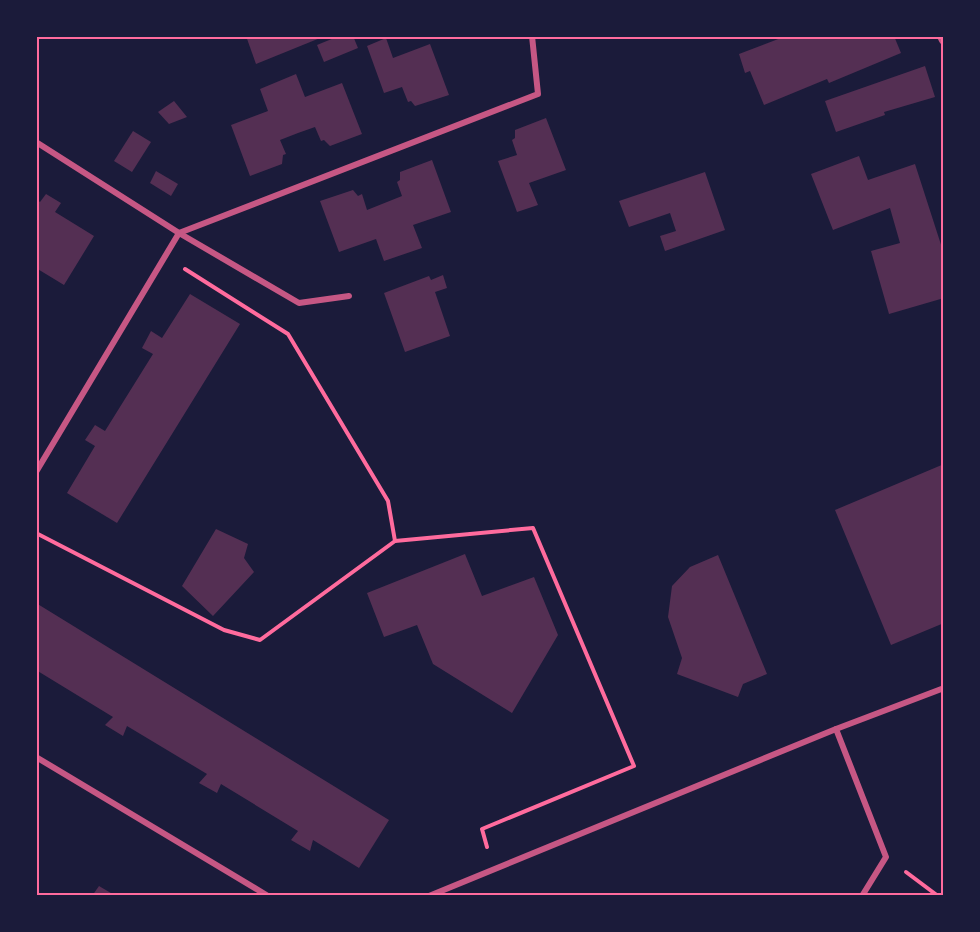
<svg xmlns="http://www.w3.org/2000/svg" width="980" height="932" viewBox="0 0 980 932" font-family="'Asap Condensed',sans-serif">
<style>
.building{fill:#542f53}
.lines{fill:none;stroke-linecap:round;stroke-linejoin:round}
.path{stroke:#ff6b9d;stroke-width:4}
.minor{stroke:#c65784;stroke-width:6}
.tertiary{stroke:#c65784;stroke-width:10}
.neatline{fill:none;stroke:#ff6b9d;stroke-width:2}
</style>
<rect width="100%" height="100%" fill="#1b1b3a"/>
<g class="building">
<path d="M 246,36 L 325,36 L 256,64 Z"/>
<path d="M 339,36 L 353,36 L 358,48 L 324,62 L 317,45 Z"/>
<path d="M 786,36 L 894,36 L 901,53 L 829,83 L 827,79 L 764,105 L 750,71 L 745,73 L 739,54 Z"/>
<path d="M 386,38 L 393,58 L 430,44 L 449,95 L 415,106 L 411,101 L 408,102 L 402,87 L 384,93 L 367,46 Z"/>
<path d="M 925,66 L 935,97 L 884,112 L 885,115 L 836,132 L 825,101 Z"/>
<path d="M 296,74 L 305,97 L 342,83 L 362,134 L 330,146 L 324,140 L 321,141 L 315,127 L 298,133 L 280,140 L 286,154 L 283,155 L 282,164 L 250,176 L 231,125 L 268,111 L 260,89 Z"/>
<path d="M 174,101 L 187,117 L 169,124 L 158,112 Z"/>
<path d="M 546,118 L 566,170 L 529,183 L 538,205 L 517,212 L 498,161 L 517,155 L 512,140 L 515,138 L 515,130 Z"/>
<path d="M 133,131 L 151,142 L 132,172 L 114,161 Z"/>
<path d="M 859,156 L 868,180 L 915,164 L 944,254 L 944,298 L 889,314 L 871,251 L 900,243 L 890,208 L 833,230 L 811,174 Z"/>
<path d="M 432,160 L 451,212 L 413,225 L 422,248 L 384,261 L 376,239 L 339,252 L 320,201 L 353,190 L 358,196 L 362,194 L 367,210 L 402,196 L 397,182 L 400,180 L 400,172 Z"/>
<path d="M 156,171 L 178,184 L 171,196 L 150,183 Z"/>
<path d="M 705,172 L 725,230 L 665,251 L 660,236 L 676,231 L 670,213 L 629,227 L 619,201 Z"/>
<path d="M 46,194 L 61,203 L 55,212 L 94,236 L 64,285 L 36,268 L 36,199 L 40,202 Z"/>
<path d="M 443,275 L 447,288 L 435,292 L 450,336 L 405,352 L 384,293 L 429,276 L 431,280 Z"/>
<path d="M 190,294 L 240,324 L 117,523 L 67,493 L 95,446 L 85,440 L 95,425 L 105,431 L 153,354 L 142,348 L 151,331 L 162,338 Z"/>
<path d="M 944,464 L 944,590 L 941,591 L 944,599 L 944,623 L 891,645 L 835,510 Z"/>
<path d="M 216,529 L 248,544 L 244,558 L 254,572 L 213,616 L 182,586 Z"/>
<path d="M 465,554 L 482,596 L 534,577 L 558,635 L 512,713 L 433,664 L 417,625 L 384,637 L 367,593 Z"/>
<path d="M 718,555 L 767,674 L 743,684 L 738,697 L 677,674 L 682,658 L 668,617 L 672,586 L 690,567 Z"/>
<path d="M 36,603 L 389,820 L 359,868 L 313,840 L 310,851 L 291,840 L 298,831 L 221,784 L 217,793 L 199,783 L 207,774 L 127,726 L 123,736 L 105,725 L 113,717 L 36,670 Z"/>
<path d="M 99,886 L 116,896 L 92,896 Z"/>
</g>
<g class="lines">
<g class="path">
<path d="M 36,533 L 224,630 L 260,640 L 395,541 L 388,501 L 288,334 L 185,269"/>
<path d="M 395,541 L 533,528 L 634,766 L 482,829 L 487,847"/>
<path d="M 906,872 L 938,896"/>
</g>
<g class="minor">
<path d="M 36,142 L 179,233 L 36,472"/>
<path d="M 179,233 L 538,94 L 532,36"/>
<path d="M 179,233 L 299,303 L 349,296"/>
<path d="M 836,729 L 886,857 L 862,896"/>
<path d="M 36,757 L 268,896"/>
<path d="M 429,896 L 836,729 L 944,688"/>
</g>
<path class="tertiary" d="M 942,36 L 944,40"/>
</g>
<rect width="980" height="932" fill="none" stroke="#1b1b3a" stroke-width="75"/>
<rect x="38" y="38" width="904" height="856" class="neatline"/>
</svg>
